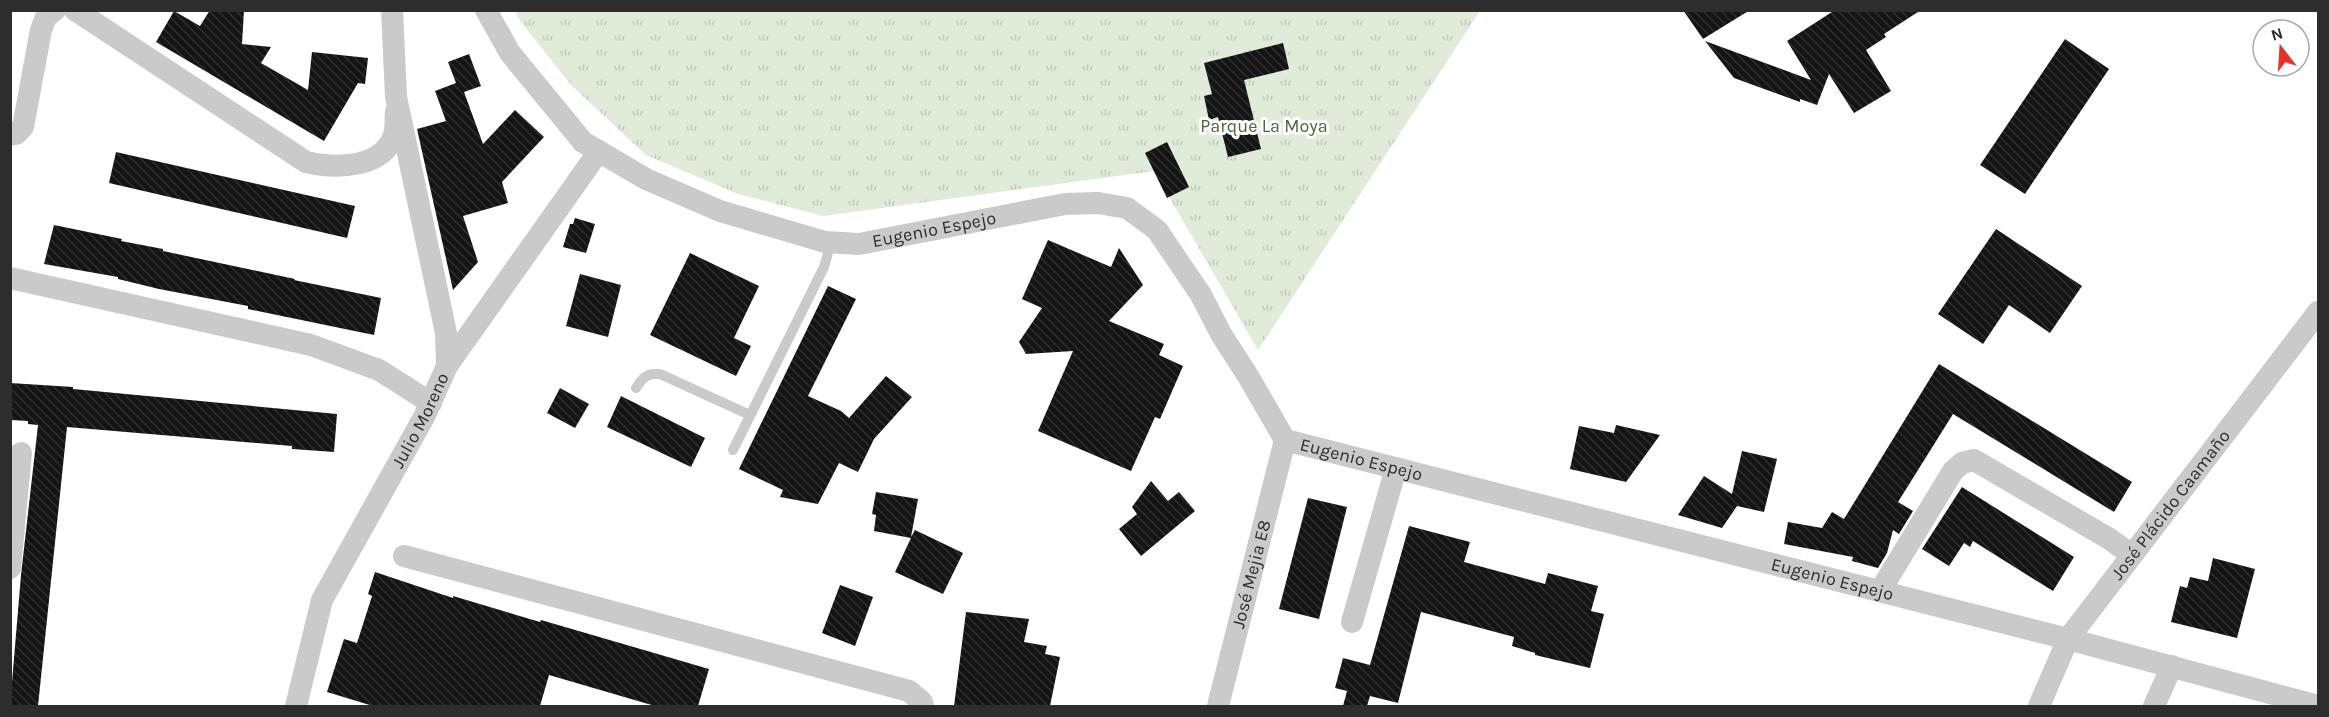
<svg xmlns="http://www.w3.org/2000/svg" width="2329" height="717" viewBox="0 0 2329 717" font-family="Karla,sans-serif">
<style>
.grass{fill:url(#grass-tufts)}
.building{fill:url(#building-back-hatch)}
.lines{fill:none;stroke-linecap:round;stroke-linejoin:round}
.lane{stroke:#cacaca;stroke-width:10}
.street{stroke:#cacaca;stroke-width:22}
.labels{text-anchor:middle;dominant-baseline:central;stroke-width:6;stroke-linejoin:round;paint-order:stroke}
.park-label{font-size:18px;fill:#4b683a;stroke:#fff}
.street-label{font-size:18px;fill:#2d2d2d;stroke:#fff}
</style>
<defs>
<pattern id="grass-tufts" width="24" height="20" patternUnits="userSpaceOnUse" patternTransform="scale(1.5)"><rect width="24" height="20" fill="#e1ebda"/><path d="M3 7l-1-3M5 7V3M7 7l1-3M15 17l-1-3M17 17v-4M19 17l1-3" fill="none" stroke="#c1cabb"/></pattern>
<pattern id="building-back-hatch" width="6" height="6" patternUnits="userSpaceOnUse" patternTransform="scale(1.5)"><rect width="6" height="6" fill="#141414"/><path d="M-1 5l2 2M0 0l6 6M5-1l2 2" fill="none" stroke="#2e2e2e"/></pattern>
</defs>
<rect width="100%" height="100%" fill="#fff"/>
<path class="grass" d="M 515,11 L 1480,11 L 1258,350 L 1154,171 L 823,216 L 738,194 L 646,155 L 572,86 L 520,21 Z"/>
<g class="building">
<path d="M 210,10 L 244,10 L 242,44 L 271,47 L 261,63 L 308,90 L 312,52 L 368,58 L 365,84 L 358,83 L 324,141 L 156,42 L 174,11 L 200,26 Z"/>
<path d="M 1683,10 L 1750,10 L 1703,39 Z"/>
<path d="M 1835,10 L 1921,10 L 1884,34 L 1886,37 L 1866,50 L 1891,91 L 1854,113 L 1829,74 L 1817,105 L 1800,99 L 1800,102 L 1734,78 L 1705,41 L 1811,80 L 1787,41 Z"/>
<path d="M 2065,39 L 2109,69 L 2025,194 L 1980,165 Z"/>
<path d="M 1283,43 L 1289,69 L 1244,80 L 1261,149 L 1228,157 L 1218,117 L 1209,120 L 1204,96 L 1212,94 L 1204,63 Z"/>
<path d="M 469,54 L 481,86 L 464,92 L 483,144 L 515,110 L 544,137 L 502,182 L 508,203 L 463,216 L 478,262 L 453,290 L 417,129 L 446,121 L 435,91 L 456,83 L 448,62 Z"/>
<path d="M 1167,142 L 1189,187 L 1167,198 L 1145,153 Z"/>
<path d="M 116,152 L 355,206 L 347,238 L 109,183 Z"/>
<path d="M 575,218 L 595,224 L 586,253 L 563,247 L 570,224 L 573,224 Z"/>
<path d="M 54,225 L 122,239 L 121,241 L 163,249 L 163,251 L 295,279 L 294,280 L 381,298 L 374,335 L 248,309 L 248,306 L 159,289 L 118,279 L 118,277 L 44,264 Z"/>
<path d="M 1996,229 L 2082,286 L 2050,333 L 2009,305 L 1983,344 L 1938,314 Z"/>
<path d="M 1048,240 L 1111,267 L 1119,248 L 1143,285 L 1109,321 L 1164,344 L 1159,355 L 1183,366 L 1160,419 L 1155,417 L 1131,471 L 1038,431 L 1073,351 L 1026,354 L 1019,342 L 1042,308 L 1022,299 Z"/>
<path d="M 690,253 L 759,286 L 734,338 L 751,346 L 736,376 L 650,335 Z"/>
<path d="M 580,274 L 621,285 L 608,337 L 566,326 Z"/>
<path d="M 828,286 L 856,299 L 808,396 L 841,411 L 849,418 L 886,376 L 912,397 L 874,439 L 858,472 L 839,463 L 818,504 L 780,497 L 783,490 L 739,469 Z"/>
<path d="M 1939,364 L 2132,482 L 2114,512 L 1953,414 L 1898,502 L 1913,511 L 1899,534 L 1893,530 L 1887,553 L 1878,568 L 1852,561 L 1853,557 L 1784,544 L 1788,522 L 1822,528 L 1832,512 L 1844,519 Z"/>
<path d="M 10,383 L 73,387 L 73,389 L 337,414 L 334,452 L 292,449 L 292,446 L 67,427 L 38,706 L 10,706 L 21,575 L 38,425 L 28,424 L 28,421 L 10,420 Z"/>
<path d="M 560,388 L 589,404 L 575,428 L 547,413 Z"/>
<path d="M 621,396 L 705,438 L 691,467 L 607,427 Z"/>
<path d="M 1616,425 L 1660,435 L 1626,482 L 1570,469 L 1579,426 L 1614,433 Z"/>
<path d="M 1742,451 L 1777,459 L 1764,512 L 1737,506 L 1722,528 L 1678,515 L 1704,476 L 1732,494 Z"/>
<path d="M 1151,481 L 1168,501 L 1179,492 L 1195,511 L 1141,556 L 1119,529 L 1137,514 L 1132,507 Z"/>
<path d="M 1962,487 L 2074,557 L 2053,591 L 1973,541 L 1970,547 L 1964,543 L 1949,566 L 1922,549 Z"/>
<path d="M 876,492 L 918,499 L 911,537 L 915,530 L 963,553 L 943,594 L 895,572 L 911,538 L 874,531 L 876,515 L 872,514 Z"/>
<path d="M 1308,498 L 1347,507 L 1319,619 L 1279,609 Z"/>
<path d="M 1409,526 L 1470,542 L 1464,562 L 1545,584 L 1548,573 L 1598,586 L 1591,611 L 1604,614 L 1590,668 L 1535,655 L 1535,653 L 1512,646 L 1514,637 L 1421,612 L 1398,703 L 1370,696 L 1367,706 L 1343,706 L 1347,691 L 1335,688 L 1343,658 L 1370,665 Z"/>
<path d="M 2213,558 L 2255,569 L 2237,638 L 2171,622 L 2180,586 L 2187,588 L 2190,577 L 2208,581 Z"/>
<path d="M 375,572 L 453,598 L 453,596 L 540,622 L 541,620 L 709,669 L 698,706 L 655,706 L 549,675 L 540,706 L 373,706 L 327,692 L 344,639 L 357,643 L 372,596 L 368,594 Z"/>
<path d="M 840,585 L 873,597 L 855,646 L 822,633 Z"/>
<path d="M 966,612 L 1029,619 L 1024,642 L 1047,646 L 1045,654 L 1060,657 L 1050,706 L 954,706 Z"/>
</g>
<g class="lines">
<g class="lane">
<path d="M 636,388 C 643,377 647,373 660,374 L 750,415"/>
<path d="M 733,450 L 824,267 L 831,242"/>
</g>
<g class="street">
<path d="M 75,10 L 306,162 C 335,169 387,169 395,131 C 396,125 395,118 396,112"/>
<path id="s1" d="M 486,10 L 510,53 L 583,142 L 646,179 L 720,211 L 825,242 L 859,244 L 1065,204 L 1098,203 L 1127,208 L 1157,230 L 1201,295 L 1221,334 L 1248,376 L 1285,440 L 2068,639 L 2318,706"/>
<path d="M 10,135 L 16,134 L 23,127 L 41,30 L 46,17 L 55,10"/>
<path d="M 10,278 L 311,345 L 379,370 L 431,403"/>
<path d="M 447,366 L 599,151"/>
<path d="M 404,556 L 909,691 L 922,702 L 923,706"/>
<path d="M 10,568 L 21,453"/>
<path d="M 1880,591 L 1953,471 L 1962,463 L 1974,460 L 2108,538 L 2132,555"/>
<path d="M 1352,622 L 1396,468"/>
<path id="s2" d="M 296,706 L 322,600 L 424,417 L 447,366 L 446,333 L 396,97 L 392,10"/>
<path id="s3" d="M 1218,706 L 1285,440"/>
<path id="s4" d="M 2039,706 L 2068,639 L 2318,312"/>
<path d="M 2154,706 L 2172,666"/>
</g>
</g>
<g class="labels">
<g class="park-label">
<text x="1264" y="126">Parque La Moya</text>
</g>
<g class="street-label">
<text stroke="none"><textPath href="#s1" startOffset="538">Eugenio Espejo</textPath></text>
<text stroke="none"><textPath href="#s2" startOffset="314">Julio Moreno</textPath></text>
<text stroke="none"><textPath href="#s1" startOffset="1096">Eugenio Espejo</textPath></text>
<text stroke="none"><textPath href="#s4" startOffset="242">José Plácido Caamaño</textPath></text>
<text stroke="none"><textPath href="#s3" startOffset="136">José Mejia E8</textPath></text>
<text stroke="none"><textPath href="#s1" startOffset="1582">Eugenio Espejo</textPath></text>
</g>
</g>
<rect width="2329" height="717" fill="none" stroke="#2d2d2d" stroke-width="24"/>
<g transform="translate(2281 48) rotate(343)"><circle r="28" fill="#ffffff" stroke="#ababab" stroke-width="1.5"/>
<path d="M0-4.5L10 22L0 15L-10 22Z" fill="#e7322c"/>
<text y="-9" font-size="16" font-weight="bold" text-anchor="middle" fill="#2d2d2d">N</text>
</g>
</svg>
